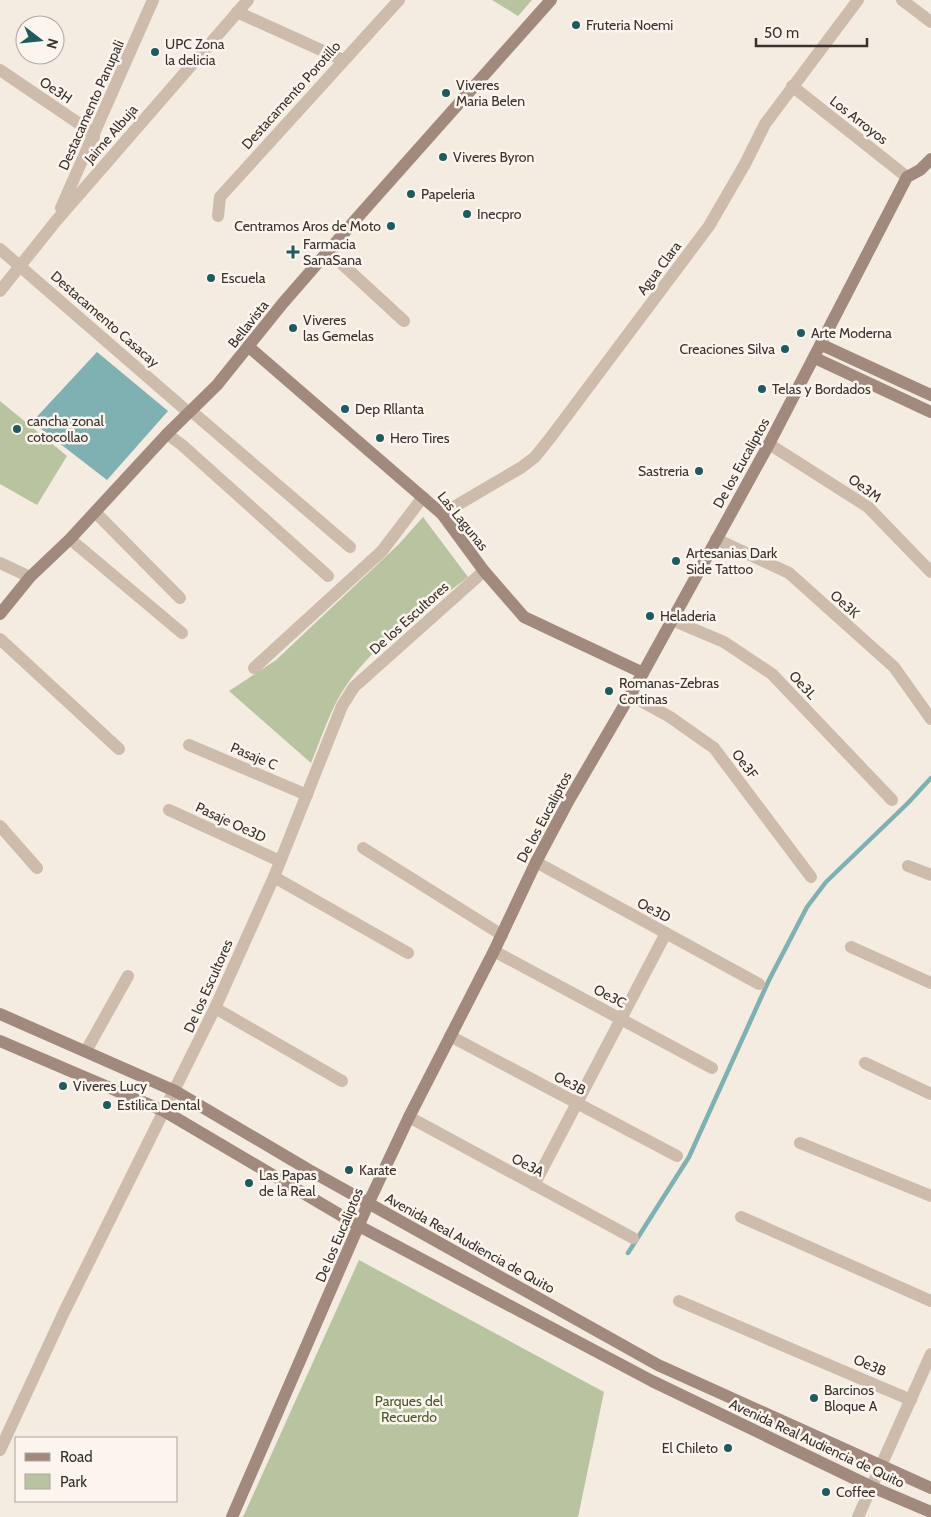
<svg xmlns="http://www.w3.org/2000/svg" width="931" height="1517" viewBox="0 0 931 1517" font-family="Cabin,sans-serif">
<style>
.green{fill:#b8c4a0}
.water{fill:#7fb0b2}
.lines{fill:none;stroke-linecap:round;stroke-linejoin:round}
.stream{stroke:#7fb0b2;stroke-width:4.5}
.street{stroke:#cdbbac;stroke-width:12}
.secondary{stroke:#a18a7d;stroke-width:12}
.poi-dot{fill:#1f5a5e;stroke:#fbf5ee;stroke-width:2}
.labels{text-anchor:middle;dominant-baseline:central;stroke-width:5;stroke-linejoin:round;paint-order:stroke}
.poi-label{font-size:14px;fill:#3b302b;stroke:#fbf5ee;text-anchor:start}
.street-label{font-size:14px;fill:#3b302b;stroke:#fbf5ee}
.park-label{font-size:14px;fill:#4a5a2e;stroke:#fbf5ee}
</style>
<rect width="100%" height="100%" fill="#f4ebe1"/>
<g class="green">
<path d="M 492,0 L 532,0 L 518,16 Z"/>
<path d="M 0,401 L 67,456 L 37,505 L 0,484 Z"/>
<path d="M 423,517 L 468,577 C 430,607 375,643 348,683 C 331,706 322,737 311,763 L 229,691 L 276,660 L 399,544 Z"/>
<path d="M 359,1260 L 604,1392 L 578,1517 L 243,1517 Z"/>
</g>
<path class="water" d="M 97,352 L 168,411 L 107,480 L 32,422 Z"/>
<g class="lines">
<path class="stream" d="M 628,1253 L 689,1157 L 769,980 L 807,907 L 826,882 L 908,803 L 931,778"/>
<g class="street">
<path d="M 902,0 L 931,22"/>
<path d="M 237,12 L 343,60"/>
<path d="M 0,70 L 87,129 L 94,137"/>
<path d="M 792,86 L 907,177"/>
<path d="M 61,208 L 153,0"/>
<path d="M 218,216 L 220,197 L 399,0"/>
<path d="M 0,249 L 188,412"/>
<path d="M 329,252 L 404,321"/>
<path d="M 0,291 L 56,221 L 248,0"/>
<path d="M 190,410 L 350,547"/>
<path d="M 167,434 L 182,445 L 328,576"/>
<path d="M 769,444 L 868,507 L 931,572"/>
<path d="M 96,513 L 180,598"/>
<path d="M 442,514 L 522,467 L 535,457 L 551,437 L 709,226 L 745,164 L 765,124 L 858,0"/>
<path d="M 70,539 L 182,633"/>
<path d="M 716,539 L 789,573 L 894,667 L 931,719"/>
<path d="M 0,563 L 30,577"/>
<path d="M 672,620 L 724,642 L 772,674 L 892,800"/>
<path d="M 0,639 L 119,749"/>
<path d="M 254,668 L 382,551 L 423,497"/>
<path d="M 630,695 L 670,717 L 714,748 L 811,877"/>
<path d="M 189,745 L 307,795"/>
<path d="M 169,810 L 280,861"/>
<path d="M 0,826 L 37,868"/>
<path d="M 363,848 L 502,935"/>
<path d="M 536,862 L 759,984"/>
<path d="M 908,866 L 931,875"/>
<path d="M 274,877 L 408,953"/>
<path d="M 851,947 L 931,983"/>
<path d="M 494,951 L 712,1068"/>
<path d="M 215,1008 L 342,1081"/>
<path d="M 450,1036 L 677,1156"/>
<path d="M 86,1051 L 128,976"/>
<path d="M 865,1063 L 931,1094"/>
<path d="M 409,1117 L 633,1238"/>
<path d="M 800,1143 L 931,1196"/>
<path d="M 534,1185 L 666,933"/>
<path d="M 741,1217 L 931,1301"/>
<path d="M 679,1301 L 911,1400"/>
<path d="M 0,1450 L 64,1312 L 215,1008 L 274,877 L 342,706 L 354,687 L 484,571"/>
<path d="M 858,1517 L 931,1354"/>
</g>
<g class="secondary">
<path d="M 822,345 L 931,395"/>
<path d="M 249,347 L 442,514 L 484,571 L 524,617 L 643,673"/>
<path d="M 815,358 L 931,412"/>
<path d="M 0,614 L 30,577 L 70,539 L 167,434 L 217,385 L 283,303 L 357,218 L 551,0"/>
<path d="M 0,1014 L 175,1091 L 309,1170 L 658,1365 L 931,1488"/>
<path d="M 0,1041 L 164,1111 L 359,1226 L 652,1381 L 872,1487 L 931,1512"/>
<path d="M 232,1517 L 368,1204 L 409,1117 L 494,951 L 536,862 L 569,800 L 643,673 L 769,444 L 907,177 L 920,170 L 931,159"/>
</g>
</g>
<g class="poi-dot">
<circle cx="576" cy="25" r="5"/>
<circle cx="155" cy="52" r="5"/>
<circle cx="446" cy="93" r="5"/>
<circle cx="443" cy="157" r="5"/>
<circle cx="411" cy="194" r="5"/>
<circle cx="467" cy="214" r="5"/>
<circle cx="391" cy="226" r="5"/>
<path d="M290.5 244.5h5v5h5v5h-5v5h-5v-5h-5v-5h5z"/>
<circle cx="211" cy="278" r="5"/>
<circle cx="293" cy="328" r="5"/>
<circle cx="801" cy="333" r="5"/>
<circle cx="785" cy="349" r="5"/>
<circle cx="762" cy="389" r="5"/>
<circle cx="345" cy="409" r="5"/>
<circle cx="17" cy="429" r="5"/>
<circle cx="380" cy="438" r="5"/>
<circle cx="699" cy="471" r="5"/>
<circle cx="676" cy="561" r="5"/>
<circle cx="650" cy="616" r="5"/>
<circle cx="609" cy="691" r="5"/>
<circle cx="63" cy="1086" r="5"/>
<circle cx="107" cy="1105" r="5"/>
<circle cx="349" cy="1170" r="5"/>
<circle cx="249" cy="1183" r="5"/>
<circle cx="814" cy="1398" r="5"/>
<circle cx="728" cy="1448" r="5"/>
<circle cx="826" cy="1492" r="5"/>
</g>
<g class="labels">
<g class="poi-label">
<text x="586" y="25">Fruteria Noemi</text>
<text x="165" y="44">UPC Zona<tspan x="165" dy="16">la delicia</tspan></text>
<text x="456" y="85">Viveres<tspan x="456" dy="16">Maria Belen</tspan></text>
<text x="453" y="157">Viveres Byron</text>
<text x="421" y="194">Papeleria</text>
<text x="477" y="214">Inecpro</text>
<text x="381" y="226" text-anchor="end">Centramos Aros de Moto</text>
<text x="303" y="244">Farmacia<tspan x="303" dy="16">SanaSana</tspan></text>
<text x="221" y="278">Escuela</text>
<text x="303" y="320">Viveres<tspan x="303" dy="16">las Gemelas</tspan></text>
<text x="811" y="333">Arte Moderna</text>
<text x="775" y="349" text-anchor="end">Creaciones Silva</text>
<text x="772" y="389">Telas y Bordados</text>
<text x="355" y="409">Dep Rllanta</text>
<text x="27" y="421">cancha zonal<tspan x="27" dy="16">cotocollao</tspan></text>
<text x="390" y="438">Hero Tires</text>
<text x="689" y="471" text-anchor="end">Sastreria</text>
<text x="686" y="553">Artesanias Dark<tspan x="686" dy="16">Side Tattoo</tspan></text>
<text x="660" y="616">Heladeria</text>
<text x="619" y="683">Romanas-Zebras<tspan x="619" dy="16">Cortinas</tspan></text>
<text x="73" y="1086">Viveres Lucy</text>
<text x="117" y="1105">Estilica Dental</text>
<text x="359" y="1170">Karate</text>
<text x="259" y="1175">Las Papas<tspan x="259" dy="16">de la Real</tspan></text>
<text x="824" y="1390">Barcinos<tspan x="824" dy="16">Bloque A</tspan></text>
<text x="718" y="1448" text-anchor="end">El Chileto</text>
<text x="836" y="1492">Coffee</text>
</g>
<g class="street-label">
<text transform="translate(56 90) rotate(34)">Oe3H</text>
<text transform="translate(291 95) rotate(-48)">Destacamento Porotillo</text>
<text transform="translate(91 105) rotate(-66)">Destacamento Panupali</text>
<text transform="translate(859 120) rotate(38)">Los Arroyos</text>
<text transform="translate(111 134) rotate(-49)">Jaime Albuja</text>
<text transform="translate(659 268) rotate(-53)">Agua Clara</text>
<text transform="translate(105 319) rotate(41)">Destacamento Casacay</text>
<text transform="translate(248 324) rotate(-52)">Bellavista</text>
<text transform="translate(741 463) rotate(-61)">De los Eucaliptos</text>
<text transform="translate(865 488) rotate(36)">Oe3M</text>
<text transform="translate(463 521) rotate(51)">Las Lagunas</text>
<text transform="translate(845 604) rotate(42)">Oe3K</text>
<text transform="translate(409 618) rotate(-42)">De los Escultores</text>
<text transform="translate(803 685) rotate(47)">Oe3L</text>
<text transform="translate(254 756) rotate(23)">Pasaje C</text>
<text transform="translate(745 764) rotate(53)">Oe3F</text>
<text transform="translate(544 817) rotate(-62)">De los Eucaliptos</text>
<text transform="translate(231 822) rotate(25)">Pasaje Oe3D</text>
<text transform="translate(654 910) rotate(28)">Oe3D</text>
<text transform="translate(208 986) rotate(-66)">De los Escultores</text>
<text transform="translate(610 996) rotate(28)">Oe3C</text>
<text transform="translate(570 1083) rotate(28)">Oe3B</text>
<text transform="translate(528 1165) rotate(28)">Oe3A</text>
<text transform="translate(339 1235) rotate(-67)">De los Eucaliptos</text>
<text transform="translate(470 1243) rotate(29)">Avenida Real Audiencia de Quito</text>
<text transform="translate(870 1365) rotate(23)">Oe3B</text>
<text transform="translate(817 1443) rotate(25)">Avenida Real Audiencia de Quito</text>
</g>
<g class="park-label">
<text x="409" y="1401">Parques del<tspan x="409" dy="16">Recuerdo</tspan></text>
</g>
</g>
<rect x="15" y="1437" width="162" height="65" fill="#fbf5ee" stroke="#aea6a0"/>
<rect x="25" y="1453" width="25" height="8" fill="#a18a7d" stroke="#aea6a0"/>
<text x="60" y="1462" font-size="15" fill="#3b302b">Road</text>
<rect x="25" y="1474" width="25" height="15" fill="#b8c4a0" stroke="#aea6a0"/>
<text x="60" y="1487" font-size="15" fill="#3b302b">Park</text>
<g transform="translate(40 40) rotate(106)"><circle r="24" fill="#fbf5ee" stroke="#aea6a0"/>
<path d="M0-4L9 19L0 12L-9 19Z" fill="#1f5a5e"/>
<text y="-8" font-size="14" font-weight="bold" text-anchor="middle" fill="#3b302b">N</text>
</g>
<path d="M756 38v8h111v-8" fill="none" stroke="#3b302b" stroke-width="2.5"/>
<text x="764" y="38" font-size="15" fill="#3b302b" stroke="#fbf5ee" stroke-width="4" paint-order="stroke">50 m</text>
</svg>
